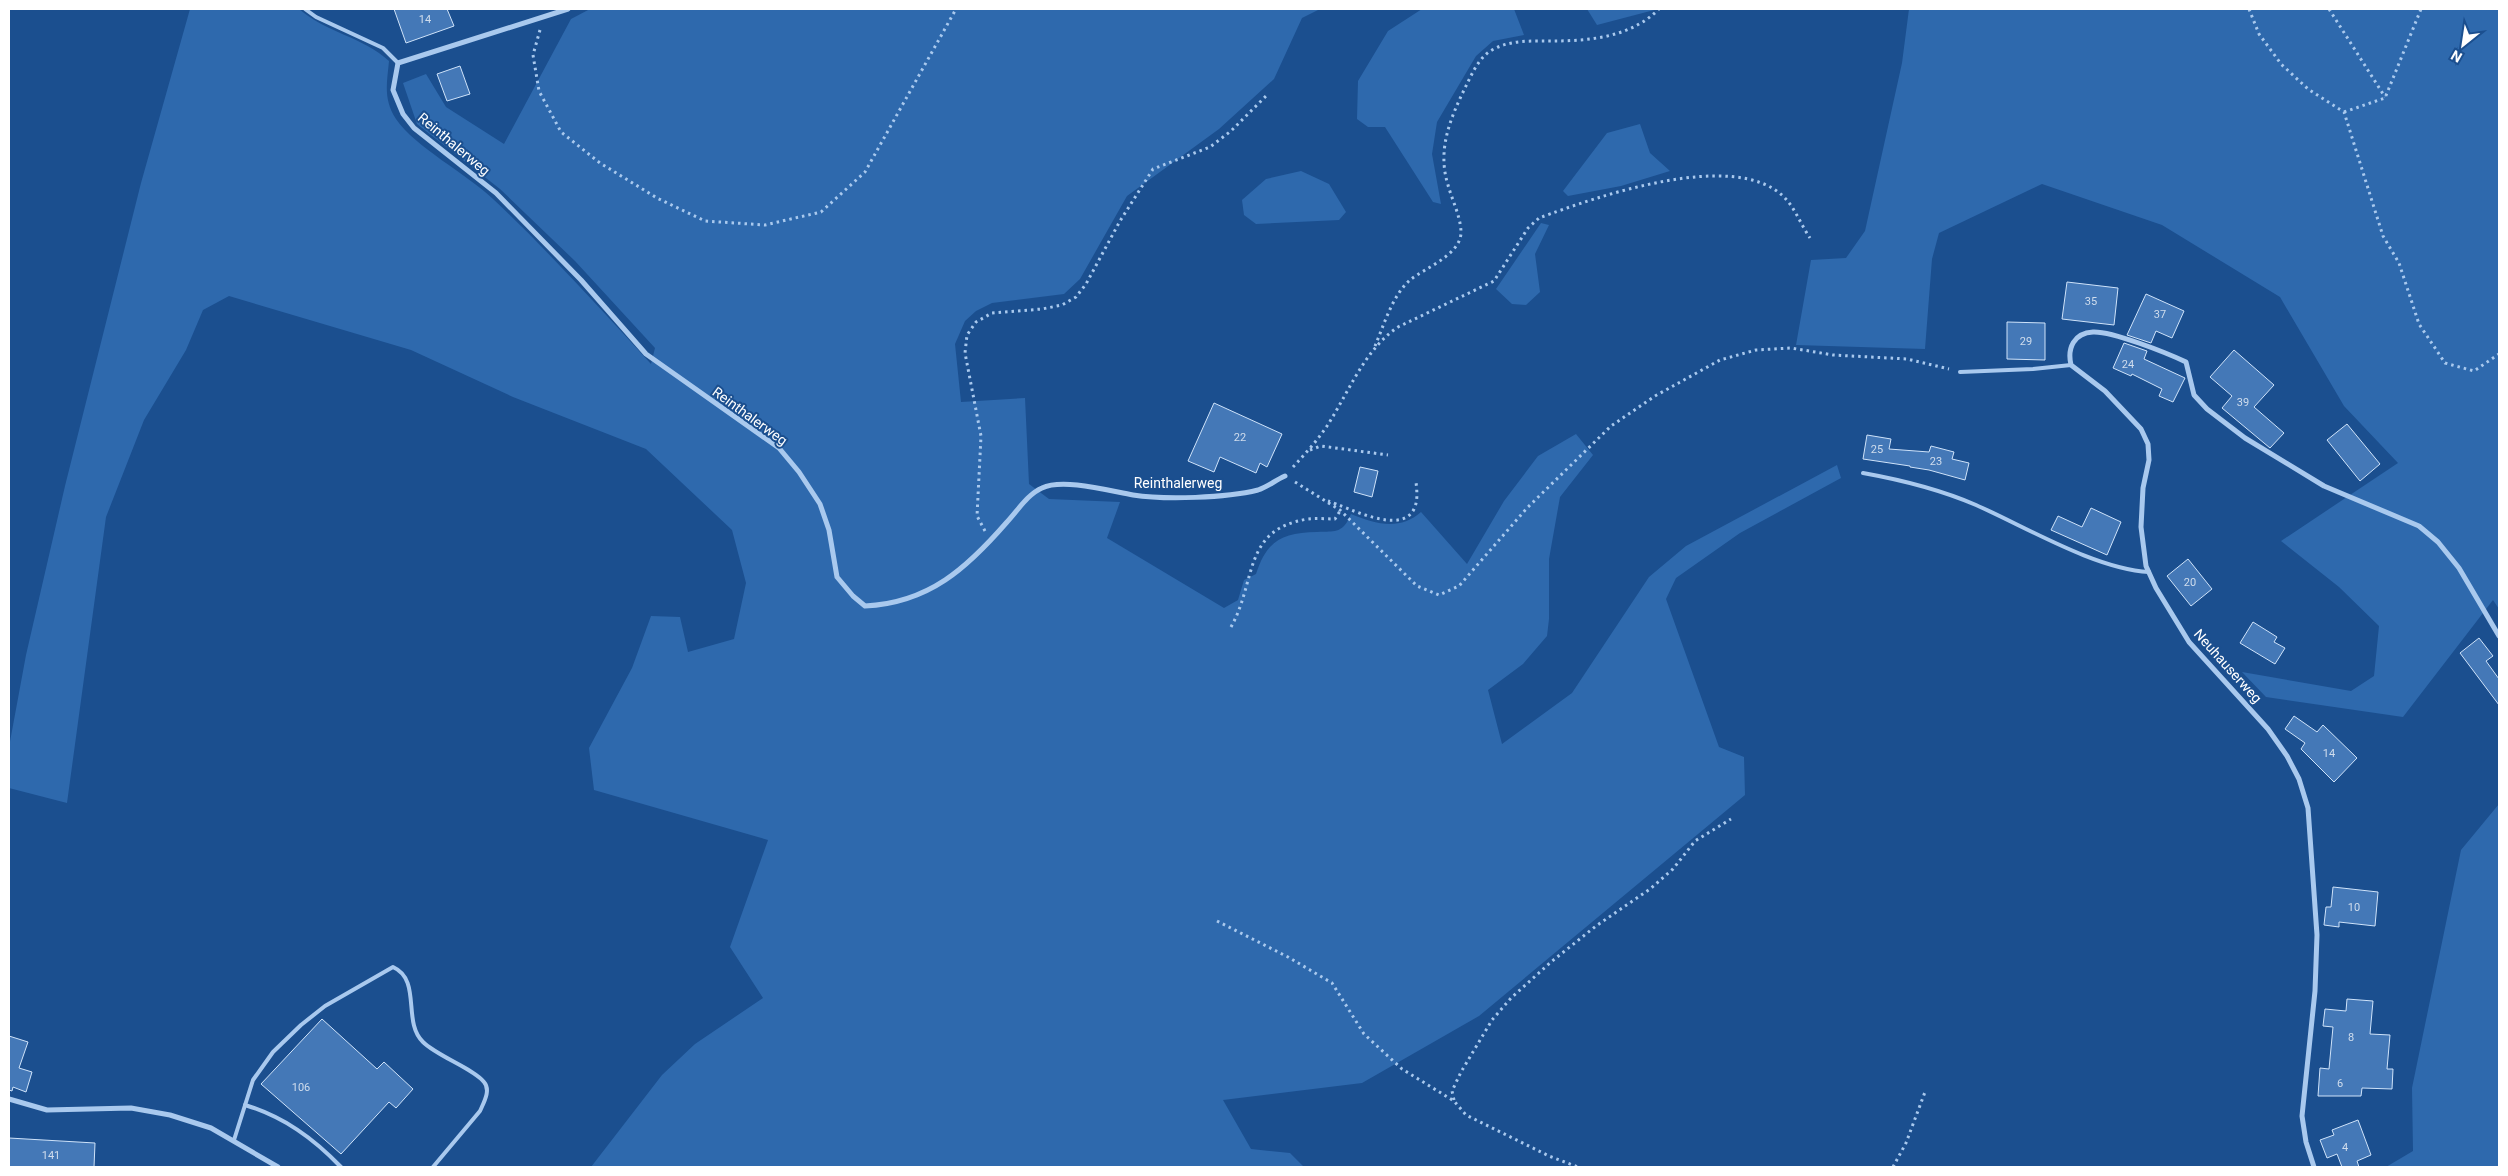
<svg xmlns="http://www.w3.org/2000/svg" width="2508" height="1176" viewBox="0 0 2508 1176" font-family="Roboto,sans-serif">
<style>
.green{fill:#2e69ad}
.building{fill:#4478b7;stroke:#cfe3fa}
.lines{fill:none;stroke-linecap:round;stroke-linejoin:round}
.path{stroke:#a9c9ee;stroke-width:3;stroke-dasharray:2.5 4;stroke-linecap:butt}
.lane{stroke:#a9c9ee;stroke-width:4}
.street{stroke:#a9c9ee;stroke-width:5}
.labels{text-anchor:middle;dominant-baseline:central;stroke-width:4;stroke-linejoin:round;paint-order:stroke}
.number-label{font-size:11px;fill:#d0dded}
.street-label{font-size:14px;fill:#fff;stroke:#1b4f8f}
</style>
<rect width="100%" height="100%" fill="#1b4f8f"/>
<g class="green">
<path d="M 190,9 L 299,9 C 325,32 363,37 389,61 C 387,83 383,99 396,119 C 415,147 467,174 493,199 C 548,251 600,308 651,364 L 655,348 L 575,261 L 500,189 L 417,124 L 403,83 L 426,74 L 446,107 L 504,144 L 571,19 L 590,9 L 1320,9 L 1302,18 L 1274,79 L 1219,129 L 1127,196 L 1080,279 L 1064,294 L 992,303 L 976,311 L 965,321 L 955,344 L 961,402 L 1025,398 L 1029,484 L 1049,499 L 1120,502 L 1107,538 L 1224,608 L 1238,600 L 1244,580 L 1256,574 C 1267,540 1282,533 1317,532 C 1324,531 1334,533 1340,529 C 1346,526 1348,520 1351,514 C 1375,524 1400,531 1421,512 L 1467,564 L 1504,501 L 1538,456 L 1576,434 L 1593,455 L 1560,497 L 1549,559 L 1549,619 L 1547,636 L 1523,664 L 1488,690 L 1502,744 L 1572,693 L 1649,577 L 1686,546 L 1837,465 L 1841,478 L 1740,533 L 1676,578 L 1666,599 L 1719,747 L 1744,757 L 1745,795 L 1479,1016 L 1362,1083 L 1223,1100 L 1251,1149 L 1290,1153 L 1304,1167 L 591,1167 L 662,1075 L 695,1044 L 763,998 L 730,947 L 768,840 L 594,790 L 589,748 L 632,668 L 651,616 L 680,617 L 688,652 L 734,639 L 746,583 L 732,530 L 646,449 L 513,397 L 411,350 L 229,296 L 203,310 L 186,350 L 144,420 L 106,517 L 67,803 L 9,788 L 9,747 L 26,655 L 65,486 L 141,183 Z"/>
<path d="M 1422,9 L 1514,9 L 1524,35 L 1493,41 L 1476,56 L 1437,122 L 1432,154 L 1441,204 L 1433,202 L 1385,127 L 1368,127 L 1357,119 L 1358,81 L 1388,31 Z"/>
<path d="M 1587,9 L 1658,9 L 1597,25 Z"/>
<path d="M 1909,9 L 2499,9 L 2499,609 L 2493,600 L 2403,717 L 2266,697 L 2242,672 L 2351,691 L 2374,676 L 2379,626 L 2339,587 L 2281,541 L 2398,463 L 2344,406 L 2280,297 L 2162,225 L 2042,184 L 1939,233 L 1932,259 L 1925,349 L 1796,345 L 1811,260 L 1846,258 L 1865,231 L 1902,63 Z"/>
<path d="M 1640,124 L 1650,153 L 1670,171 L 1621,186 L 1568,196 L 1563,191 L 1607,133 Z"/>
<path d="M 1301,171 L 1329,184 L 1346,212 L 1339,220 L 1256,224 L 1244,215 L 1242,200 L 1266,179 Z"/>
<path d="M 1541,223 L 1549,225 L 1535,254 L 1540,292 L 1526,305 L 1512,304 L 1496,289 Z"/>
<path d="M 2499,804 L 2499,1167 L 2386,1167 L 2413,1151 L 2412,1088 L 2461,850 Z"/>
</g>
<g class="building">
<path d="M 394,9 L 447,9 L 454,26 L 406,43 Z"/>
<path d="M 460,66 L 470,94 L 447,101 L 437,74 Z"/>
<path d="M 2067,282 L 2118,288 L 2114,325 L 2062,319 Z"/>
<path d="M 2146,294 L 2184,311 L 2172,338 L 2156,331 L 2151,343 L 2127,335 Z"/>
<path d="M 2007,322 L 2045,323 L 2045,360 L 2007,359 Z"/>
<path d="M 2124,343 L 2147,351 L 2144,359 L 2185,378 L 2173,402 L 2159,396 L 2162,389 L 2132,374 L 2131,376 L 2113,368 Z"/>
<path d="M 2234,350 L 2274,385 L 2254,407 L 2284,433 L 2270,448 L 2222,408 L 2232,396 L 2210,377 Z"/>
<path d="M 1214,403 L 1282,434 L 1267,467 L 1260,463 L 1256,473 L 1220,457 L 1214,472 L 1188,461 Z"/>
<path d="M 2347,424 L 2380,464 L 2360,481 L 2327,440 Z"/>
<path d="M 1867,435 L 1891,439 L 1889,449 L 1929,452 L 1931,446 L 1954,452 L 1952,459 L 1969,463 L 1965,480 L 1929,470 L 1910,467 L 1910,466 L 1863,459 Z"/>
<path d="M 1360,467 L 1378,471 L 1372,497 L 1354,492 Z"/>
<path d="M 2091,508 L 2121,522 L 2107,555 L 2051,530 L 2058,516 L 2082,527 Z"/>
<path d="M 2188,559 L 2212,589 L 2191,606 L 2167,576 Z"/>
<path d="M 2253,622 L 2277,637 L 2274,642 L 2285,648 L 2275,664 L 2240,643 Z"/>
<path d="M 2479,638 L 2493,656 L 2486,661 L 2499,679 L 2499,705 L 2460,653 Z"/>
<path d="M 2294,716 L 2317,732 L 2323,725 L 2357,758 L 2334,782 L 2301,749 L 2305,743 L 2285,729 Z"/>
<path d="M 2333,887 L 2378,892 L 2375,926 L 2339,922 L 2339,927 L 2324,925 L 2326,907 L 2331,907 Z"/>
<path d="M 2347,999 L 2373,1001 L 2370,1034 L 2390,1035 L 2387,1069 L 2393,1069 L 2392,1089 L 2362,1088 L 2361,1096 L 2318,1096 L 2320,1068 L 2329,1069 L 2333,1027 L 2323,1026 L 2325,1009 L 2346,1011 Z"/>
<path d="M 322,1019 L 377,1069 L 384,1062 L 413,1089 L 396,1108 L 389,1102 L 341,1154 L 261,1084 Z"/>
<path d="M 9,1036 L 28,1042 L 19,1068 L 32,1072 L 26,1092 L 13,1087 L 12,1091 L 9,1090 Z"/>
<path d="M 2358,1120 L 2371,1155 L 2357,1161 L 2359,1167 L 2342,1167 L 2337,1154 L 2327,1158 L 2320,1140 L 2334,1135 L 2332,1130 Z"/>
<path d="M 9,1138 L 95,1143 L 94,1167 L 9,1167 Z"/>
</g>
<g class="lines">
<g class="path">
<path d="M 2249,9 L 2259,34 L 2281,64 L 2308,89 L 2344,112 L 2383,236 L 2399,263 L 2419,324 L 2445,363 L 2474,371 L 2499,354"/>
<path d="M 2329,9 L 2385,97"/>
<path d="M 540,30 L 533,55 L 539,91 L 561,132 L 600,163 L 657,198 L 705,221 L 765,225 L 821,212 L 865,172 L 956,9"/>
<path d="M 2344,112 L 2385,98 L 2421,9"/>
<path d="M 1375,346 C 1384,325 1392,296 1410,280 C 1425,268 1460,255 1461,233 C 1461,217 1452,200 1448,185 C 1437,150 1450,119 1465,88 C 1472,74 1479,56 1494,49 C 1511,40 1531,41 1550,41 C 1588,41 1630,38 1659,9"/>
<path d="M 1310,450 L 1321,446 L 1388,455"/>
<path d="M 1293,467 C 1305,454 1317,441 1327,426 C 1349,392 1364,350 1398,327 L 1494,281 L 1528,228 L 1539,218 C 1596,197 1734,148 1784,197 C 1795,208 1801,225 1810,238"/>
<path d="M 1295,482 L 1340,510 L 1417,586 L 1439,595 L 1459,586 L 1527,508 L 1611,426 L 1655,396 L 1720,360 L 1756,350 L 1791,348 L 1833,355 L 1907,359 L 1949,369"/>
<path d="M 1328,501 C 1347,507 1401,536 1414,509 C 1418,501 1417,491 1416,482"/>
<path d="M 985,531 L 977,516 L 981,436 L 965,353 L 967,335 L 976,322 L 992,313 L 1042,309 L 1062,305 L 1076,297 L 1086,284 L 1120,221 L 1153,169 L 1210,147 L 1231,131 L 1266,96"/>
<path d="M 1231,627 C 1257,581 1242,529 1308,519 C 1317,518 1327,519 1335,519 L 1340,511"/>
<path d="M 1217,921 L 1288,957 L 1332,983 L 1364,1034 L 1402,1069 L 1454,1101 L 1466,1115 L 1549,1156 L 1578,1167"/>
<path d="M 1454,1100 L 1452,1091 L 1461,1072 L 1492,1020 L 1511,998 L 1551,962 L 1596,926 L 1650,889 L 1673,869 L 1695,841 L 1731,819"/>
<path d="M 1893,1167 L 1906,1143 L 1925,1092"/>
</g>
<g class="lane">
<path d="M 305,9 L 316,17 L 383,48 L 398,63"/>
<path d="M 1960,372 L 2033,369 L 2071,365"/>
<path d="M 1863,473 C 1902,480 1939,489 1976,505 C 2026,527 2095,569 2149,572"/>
<path d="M 245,1105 C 284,1117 313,1138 341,1167"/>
<path d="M 234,1140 L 253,1080 L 273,1052 L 301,1025 L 325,1006 L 393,967 C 422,980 402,1022 423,1042 C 437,1056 474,1069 484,1082 C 491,1090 484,1102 480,1111 L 433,1167"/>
</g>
<g class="street">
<path d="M 568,9 L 398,63 L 393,90 L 403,114 L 414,128 L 496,193 L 581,280 L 646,354 L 779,448 L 799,472 L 820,504 L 829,530 L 837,577 L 853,596 L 865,606 C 929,603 967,568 1007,522 C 1018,510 1028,494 1042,488 C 1063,478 1110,491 1133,495 C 1165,500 1226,498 1258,490 C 1267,487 1276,480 1285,476"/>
<path d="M 9,1099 L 47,1110 L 131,1108 L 170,1115 L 211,1128 L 278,1167"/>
<path d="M 2314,1167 L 2306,1142 L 2302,1116 L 2315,991 L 2317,935 L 2308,808 L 2299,779 L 2287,756 L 2268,729 L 2189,642 L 2156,588 L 2146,566 L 2141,527 L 2143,488 L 2149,460 L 2148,444 L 2141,429 L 2105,391 L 2071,365 C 2067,348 2074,333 2093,332 C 2112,331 2167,353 2186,362 L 2194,395 L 2207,409 L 2245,438 L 2324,486 L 2419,526 L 2438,542 L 2459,568 L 2499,636"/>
</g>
</g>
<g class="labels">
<g class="number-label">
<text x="425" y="19">14</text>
<text x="2091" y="301">35</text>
<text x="2160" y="314">37</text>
<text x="2026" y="341">29</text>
<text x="2128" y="364">24</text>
<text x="2243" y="402">39</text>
<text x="1240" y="437">22</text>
<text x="1877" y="449">25</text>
<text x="1936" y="461">23</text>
<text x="2190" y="582">20</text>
<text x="2329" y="753">14</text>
<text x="2354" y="907">10</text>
<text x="2351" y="1037">8</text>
<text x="2340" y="1083">6</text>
<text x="301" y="1087">106</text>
<text x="2345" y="1147">4</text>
<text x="51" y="1155">141</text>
</g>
<g class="street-label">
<text transform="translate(454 144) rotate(40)">Reinthalerweg</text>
<text transform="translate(750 416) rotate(36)">Reinthalerweg</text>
<text x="1178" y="483">Reinthalerweg</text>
<text transform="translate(2228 666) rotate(48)">Neuhauserweg</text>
</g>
</g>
<rect width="2508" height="1176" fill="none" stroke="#ffffff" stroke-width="20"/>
<g transform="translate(2463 45) rotate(210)" stroke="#1b4f8f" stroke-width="4" paint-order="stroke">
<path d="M0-4L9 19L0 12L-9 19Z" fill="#ffffff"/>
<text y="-8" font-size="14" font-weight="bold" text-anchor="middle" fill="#ffffff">N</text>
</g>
</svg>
